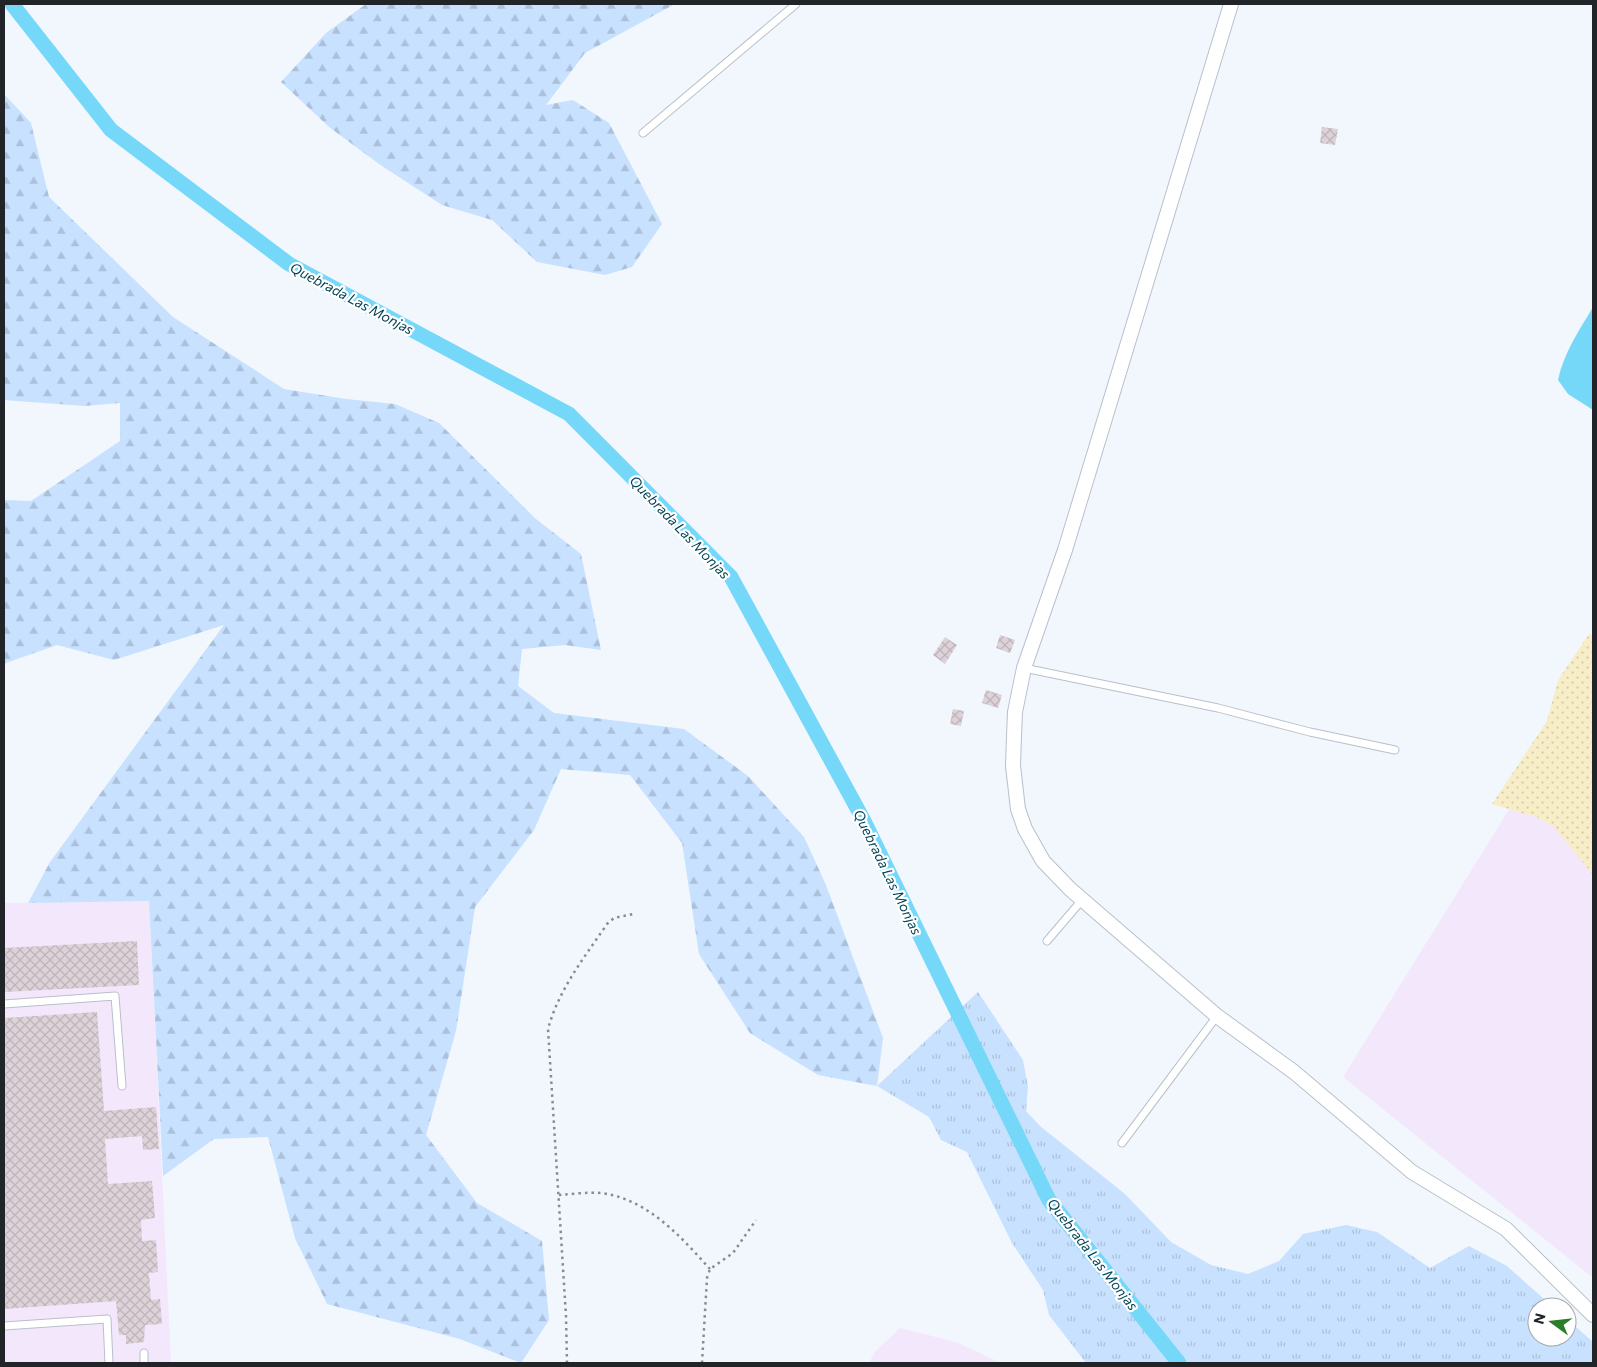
<svg xmlns="http://www.w3.org/2000/svg" width="1597" height="1367" viewBox="0 0 1597 1367" font-family="Commissioner,sans-serif">
<style>
.industrial{fill:#f3e7fc}
.grass{fill:url(#grass-tufts)}
.forest{fill:url(#forest-firs)}
.sand{fill:url(#sand-dots)}
.water{fill:#75d8f9}
.lines{fill:none;stroke-linecap:round;stroke-linejoin:round}
.canal{stroke:#75d8f9;stroke-width:15}
.building{fill:url(#building-cross-hatch)}
.service-casing{stroke:#b8c0ca;stroke-width:9}
.minor-casing{stroke:#b8c0ca;stroke-width:16}
.path{stroke:#888c91;stroke-width:2.5;stroke-dasharray:2.5 4;stroke-linecap:butt}
.service{stroke:#fff;stroke-width:7}
.minor{stroke:#fff;stroke-width:14}
.labels{text-anchor:middle;dominant-baseline:central;stroke-width:4.5;stroke-linejoin:round;paint-order:stroke}
.water-label{font-size:14px;font-style:italic;fill:#074556;stroke:#fff}
</style>
<defs>
<pattern id="grass-tufts" width="24" height="20" patternUnits="userSpaceOnUse" patternTransform="scale(1.25)"><rect width="24" height="20" fill="#c7e1ff"/><path d="M3 7l-1-3M5 7V3M7 7l1-3M15 17l-1-3M17 17v-4M19 17l1-3" fill="none" stroke="#abc1db"/></pattern>
<pattern id="forest-firs" width="22" height="20" patternUnits="userSpaceOnUse" patternTransform="scale(1.25)"><rect width="22" height="20" fill="#c7e1ff"/><path d="M5 1l3.5 6h-7zM16 11l3.5 6h-7z" fill="#abc1db"/></pattern>
<pattern id="sand-dots" width="8" height="8" patternUnits="userSpaceOnUse" patternTransform="scale(1.25)"><rect width="8" height="8" fill="#f7edc7"/><path d="M2 2h.1M6 6h.1" fill="none" stroke="#d3cbab" stroke-width="1.8" stroke-linecap="round"/></pattern>
<pattern id="building-cross-hatch" width="8" height="8" patternUnits="userSpaceOnUse" patternTransform="scale(1.25)"><rect width="8" height="8" fill="#ded2d9"/><path d="M0 0l8 8M0 8l8-8" fill="none" stroke="#beb4ba"/></pattern>
</defs>
<rect width="100%" height="100%" fill="#f2f7fd"/>
<g class="industrial">
<path d="M 1593,674 L 1593,1278 L 1343,1077 Z"/>
<path d="M 149,901 L 171,1363 L 4,1363 L 4,903 Z"/>
<path d="M 900,1328 L 956,1342 L 1001,1363 L 869,1363 L 875,1352 Z"/>
</g>
<path class="grass" d="M 978,992 L 1023,1060 L 1028,1087 L 1026,1111 L 1040,1126 L 1125,1194 L 1171,1242 L 1211,1265 L 1248,1274 L 1279,1261 L 1303,1234 L 1346,1225 L 1377,1232 L 1430,1268 L 1469,1246 L 1507,1266 L 1553,1307 L 1537,1307 L 1537,1337 L 1567,1337 L 1567,1319 L 1593,1342 L 1593,1363 L 1086,1363 L 1049,1315 L 1043,1290 L 1012,1243 L 967,1152 L 941,1140 L 929,1117 L 877,1086 Z"/>
<g class="forest">
<path d="M 366,4 L 675,4 L 585,53 L 546,105 L 573,100 L 609,123 L 662,224 L 632,267 L 605,275 L 537,262 L 492,220 L 442,205 L 379,164 L 329,127 L 281,82 L 326,33 Z"/>
<path d="M 4,94 L 31,123 L 49,197 L 173,317 L 284,389 L 346,399 L 395,404 L 439,423 L 536,519 L 581,554 L 601,650 L 565,645 L 522,649 L 518,686 L 554,713 L 684,729 L 748,776 L 804,837 L 826,885 L 883,1038 L 877,1086 L 818,1075 L 750,1033 L 699,954 L 682,843 L 630,775 L 561,769 L 534,830 L 475,907 L 456,1031 L 426,1135 L 477,1203 L 542,1241 L 549,1320 L 521,1363 L 460,1339 L 327,1304 L 295,1238 L 268,1137 L 214,1139 L 163,1176 L 149,901 L 28,903 L 50,862 L 224,625 L 114,660 L 57,645 L 6,663 L 4,666 L 4,500 L 31,501 L 120,441 L 120,403 L 84,406 L 4,400 Z"/>
</g>
<path class="sand" d="M 1589,634 L 1593,635 L 1593,875 L 1554,827 L 1539,818 L 1492,804 L 1547,721 L 1558,680 Z"/>
<path class="water" d="M 1593,307 L 1593,410 L 1568,394 L 1558,380 C 1564,352 1579,331 1593,307 Z"/>
<g class="lines">
<path class="canal" d="M 12,4 L 111,130 L 289,264 L 569,414 L 731,577 L 863,819 L 1049,1200 L 1179,1363"/>
</g>
<g class="building">
<path d="M 1322,127 L 1338,129 L 1335,145 L 1320,143 Z"/>
<path d="M 1000,635 L 1015,640 L 1010,653 L 996,648 Z"/>
<path d="M 945,637 L 957,645 L 945,664 L 933,655 Z"/>
<path d="M 986,690 L 1002,695 L 998,708 L 982,703 Z"/>
<path d="M 953,709 L 964,711 L 961,726 L 950,724 Z"/>
<path d="M 137,941 L 139,985 L 4,992 L 4,948 Z"/>
<path d="M 97,1012 L 104,1111 L 156,1107 L 159,1149 L 143,1150 L 142,1136 L 105,1139 L 108,1184 L 152,1181 L 155,1218 L 141,1220 L 142,1241 L 156,1240 L 158,1272 L 149,1273 L 151,1300 L 160,1299 L 162,1324 L 145,1325 L 144,1342 L 126,1344 L 126,1335 L 119,1335 L 116,1301 L 4,1309 L 4,1018 Z"/>
</g>
<g class="lines">
<g class="service-casing">
<g id="service">
<path d="M 643,133 L 796,4"/>
<path d="M 1024,668 L 1218,708 L 1310,732 L 1395,750"/>
<path d="M 1047,941 L 1082,900"/>
<path d="M 4,1004 L 115,996 L 122,1086"/>
<path d="M 1122,1143 L 1217,1016"/>
<path d="M 4,1326 L 107,1319 L 109,1363"/>
<path d="M 144,1353 L 144,1363"/>
</g>
</g>
<g class="minor-casing">
<path id="minor" d="M 1231,4 L 1065,550 L 1024,668 L 1015,712 L 1014,736 L 1013,766 L 1018,809 L 1025,829 L 1043,861 L 1070,889 L 1217,1016 L 1294,1072 L 1412,1172 L 1506,1229 L 1593,1315"/>
</g>
<g class="path">
<path d="M 559,1195 C 572,1194 588,1192 601,1193 C 648,1199 681,1237 710,1269"/>
<path d="M 567,1363 L 566,1316 L 548,1029 C 559,989 584,958 607,924 L 614,918 L 633,914"/>
<path d="M 702,1363 L 707,1278 L 710,1269 L 733,1253 L 756,1220"/>
</g>
<use href="#service" class="service"/>
<use href="#minor" class="minor"/>
</g>
<g class="labels">
<g class="water-label">
<text transform="translate(352 298) rotate(28)">Quebrada Las Monjas</text>
<text transform="translate(680 527) rotate(46)">Quebrada Las Monjas</text>
<text transform="translate(888 872) rotate(64)">Quebrada Las Monjas</text>
<text transform="translate(1093 1254) rotate(52)">Quebrada Las Monjas</text>
</g>
</g>
<rect width="1597" height="1367" fill="none" stroke="#212528" stroke-width="10"/>
<g transform="translate(1552 1322) rotate(285)"><circle r="24" fill="#ffffff" stroke="#a6a8a9"/>
<path d="M0-4L9 19L0 12L-9 19Z" fill="#2b7e29"/>
<text y="-8" font-size="14" font-weight="bold" text-anchor="middle" fill="#212528">N</text>
</g>
</svg>
